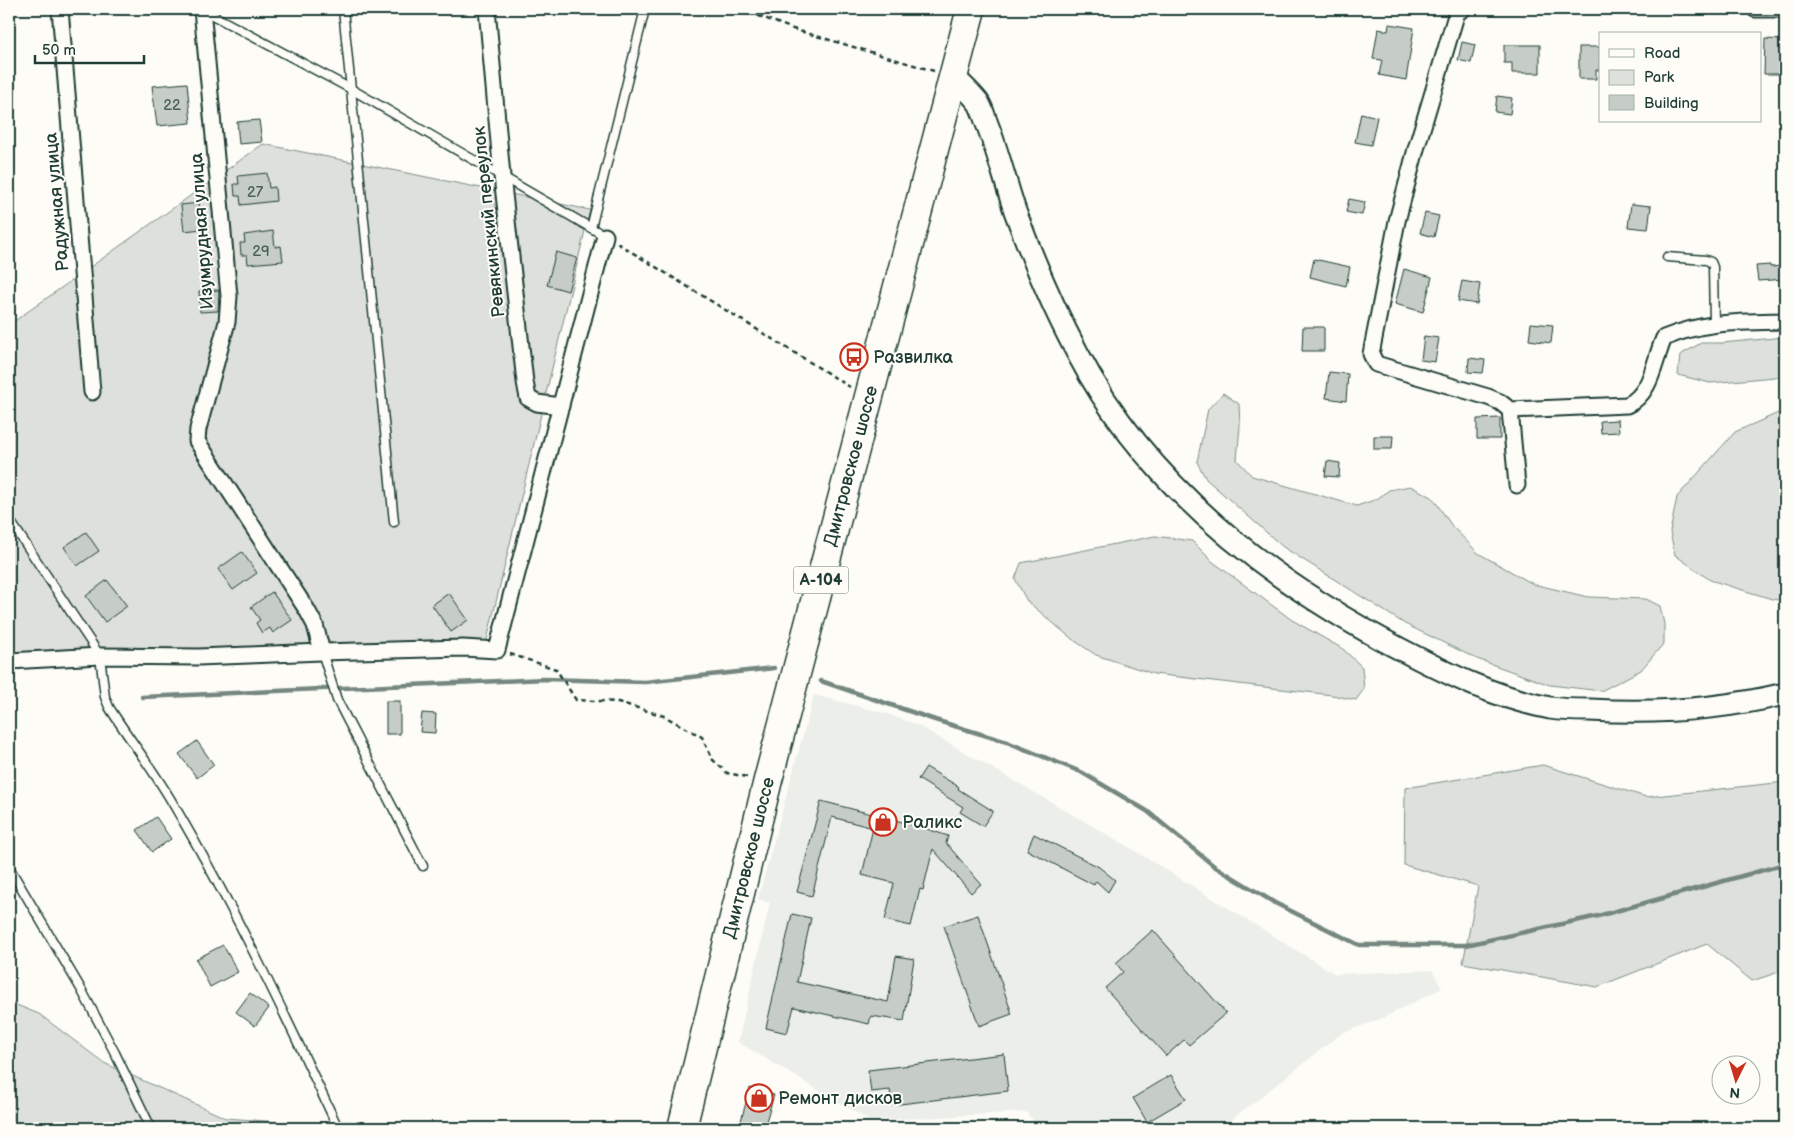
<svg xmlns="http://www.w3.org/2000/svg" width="1794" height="1137" viewBox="0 0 1794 1137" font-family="'Balsamiq Sans',sans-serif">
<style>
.built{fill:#eceee9}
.green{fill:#dde0db;stroke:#7e8e88}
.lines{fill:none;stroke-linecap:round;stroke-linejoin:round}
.stream{stroke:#75877f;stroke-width:4.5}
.building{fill:#c6cdc7;stroke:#1f3d34}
.lane-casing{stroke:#1f3d34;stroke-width:11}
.street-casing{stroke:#1f3d34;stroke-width:19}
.secondary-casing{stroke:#1f3d34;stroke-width:25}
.highway-casing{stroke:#1f3d34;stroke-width:31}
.path{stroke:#1f3d34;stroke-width:2.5;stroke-dasharray:5 4;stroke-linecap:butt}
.lane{stroke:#fdfcf7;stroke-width:8}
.street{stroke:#fdfcf7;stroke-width:15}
.secondary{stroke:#fdfcf7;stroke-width:21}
.highway{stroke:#fdfcf7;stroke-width:28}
.labels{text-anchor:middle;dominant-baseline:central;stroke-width:4;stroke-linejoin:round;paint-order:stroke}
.number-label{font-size:15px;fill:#496159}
.shield{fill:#fdfcf7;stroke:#62766e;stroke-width:1}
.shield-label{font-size:16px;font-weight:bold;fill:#1f3d34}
.street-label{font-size:18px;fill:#1f3d34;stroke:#fdfcf7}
.poi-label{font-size:18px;fill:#1f3d34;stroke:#fdfcf7;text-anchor:start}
</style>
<rect width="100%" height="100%" fill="#fdfcf7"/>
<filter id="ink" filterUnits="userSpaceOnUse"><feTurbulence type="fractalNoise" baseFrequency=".02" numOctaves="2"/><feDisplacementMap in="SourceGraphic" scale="10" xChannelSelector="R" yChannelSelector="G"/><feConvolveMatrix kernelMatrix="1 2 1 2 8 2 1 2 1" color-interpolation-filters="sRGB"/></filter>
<g filter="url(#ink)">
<path class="built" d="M 814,695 L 888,714 L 919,726 L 1127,846 L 1335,974 L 1432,970 L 1442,988 L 1383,1018 L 1342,1033 L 1221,1128 L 1040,1128 L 1026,1112 L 870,1121 L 738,1042 L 770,903 L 758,899 Z"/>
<g class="green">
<path d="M 263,144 L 590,210 L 485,648 L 227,663 L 9,665 L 9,325 Z"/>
<path d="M 1785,337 L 1785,376 L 1710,383 L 1678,375 L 1680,355 L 1701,343 L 1722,343 Z"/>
<path d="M 1223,393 L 1239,404 L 1240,426 L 1237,460 L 1252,476 L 1357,506 L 1377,499 L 1389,490 L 1410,486 L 1432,497 L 1452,526 L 1478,553 L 1533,584 L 1588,597 L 1646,599 L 1660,606 L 1664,624 L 1664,643 L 1641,670 L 1601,691 L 1550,685 L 1477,659 L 1405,624 L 1283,547 L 1206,479 L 1197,462 L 1208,409 Z"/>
<path d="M 1785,410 L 1785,601 L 1772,599 L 1710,580 L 1675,555 L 1670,532 L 1677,497 L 1735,432 Z"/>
<path d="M 1155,536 L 1192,541 L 1213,562 L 1292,620 L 1343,649 L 1362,667 L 1364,689 L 1356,700 L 1332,695 L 1154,674 L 1096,655 L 1072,639 L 1027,601 L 1015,579 L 1021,563 Z"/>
<path d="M 1543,765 L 1646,797 L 1785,782 L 1785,970 L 1752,981 L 1707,944 L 1597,987 L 1463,963 L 1478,886 L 1404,865 L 1405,788 Z"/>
<path d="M 9,1002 L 39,1014 L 104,1063 L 226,1118 L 304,1124 L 352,1121 L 366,1128 L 9,1128 Z"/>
</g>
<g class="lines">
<g class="stream">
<path d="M 821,681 L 935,720 L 1007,742 L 1081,772 L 1147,811 L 1214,866 L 1275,903 L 1359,945 L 1466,945 L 1598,916 L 1785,864"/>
<path d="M 142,697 L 545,679 L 645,682 L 774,668"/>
</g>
</g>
<g class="building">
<path d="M 1389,24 L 1414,28 L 1406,80 L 1379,75 L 1382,60 L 1373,59 L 1378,29 L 1388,31 Z"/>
<path d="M 1765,39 L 1785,40 L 1785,74 L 1764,74 Z"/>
<path d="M 1462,42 L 1475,45 L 1471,63 L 1458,60 Z"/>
<path d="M 1504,45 L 1540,45 L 1540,73 L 1512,73 L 1512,63 L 1504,63 Z"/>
<path d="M 1579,47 L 1600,47 L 1600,70 L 1596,70 L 1596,79 L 1579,79 Z"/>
<path d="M 187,83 L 191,123 L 157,126 L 152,86 Z"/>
<path d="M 1497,96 L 1512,98 L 1510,114 L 1495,112 Z"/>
<path d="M 1361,113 L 1377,117 L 1371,145 L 1355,142 Z"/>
<path d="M 259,120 L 262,142 L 239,144 L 237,122 Z"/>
<path d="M 267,173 L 269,188 L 275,187 L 276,201 L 241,205 L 240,196 L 235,196 L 234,184 L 239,184 L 238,176 Z"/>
<path d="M 1349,199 L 1365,202 L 1362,215 L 1346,212 Z"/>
<path d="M 199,203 L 202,229 L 184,231 L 181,205 Z"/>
<path d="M 1631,204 L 1651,206 L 1648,229 L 1628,227 Z"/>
<path d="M 1425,213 L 1439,216 L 1434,237 L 1420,233 Z"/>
<path d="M 273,231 L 275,247 L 281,246 L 283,261 L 248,264 L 247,255 L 241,255 L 240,243 L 245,243 L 244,235 Z"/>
<path d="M 556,252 L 577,258 L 568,291 L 547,285 Z"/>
<path d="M 1314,259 L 1350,267 L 1346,286 L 1310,277 Z"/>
<path d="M 1770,265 L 1770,267 L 1785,266 L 1785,279 L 1758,281 L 1756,266 Z"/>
<path d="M 1404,269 L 1432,277 L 1423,312 L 1395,304 Z"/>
<path d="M 1462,281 L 1480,284 L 1477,304 L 1458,301 Z"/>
<path d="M 219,290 L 218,311 L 200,312 L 199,291 Z"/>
<path d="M 1531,323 L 1553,325 L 1551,343 L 1529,340 Z"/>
<path d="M 1303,327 L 1324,327 L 1324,351 L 1302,351 Z"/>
<path d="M 1424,336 L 1439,338 L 1435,362 L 1421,360 Z"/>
<path d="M 1469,358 L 1485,360 L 1483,373 L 1468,372 Z"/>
<path d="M 1329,372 L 1348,374 L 1346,401 L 1326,398 Z"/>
<path d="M 1500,418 L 1500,439 L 1477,439 L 1477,419 Z"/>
<path d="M 1618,420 L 1619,432 L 1601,433 L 1600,421 Z"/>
<path d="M 1374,436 L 1393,436 L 1392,449 L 1374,449 Z"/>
<path d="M 1327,461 L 1340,463 L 1339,477 L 1325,476 Z"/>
<path d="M 86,532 L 99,551 L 77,566 L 64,547 Z"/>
<path d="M 242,552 L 257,573 L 233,590 L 218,569 Z"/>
<path d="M 107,580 L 127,606 L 105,622 L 86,596 Z"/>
<path d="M 272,592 L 292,620 L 273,633 L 270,628 L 262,633 L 256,623 L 260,620 L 251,607 Z"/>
<path d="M 449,593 L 468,620 L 451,632 L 432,605 Z"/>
<rect x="386" y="701" width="14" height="33"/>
<path d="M 422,713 L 436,714 L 435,733 L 420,732 Z"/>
<path d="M 197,741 L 214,765 L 197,778 L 179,754 Z"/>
<path d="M 926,767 L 959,787 L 958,789 L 993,811 L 983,826 L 960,812 L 963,807 L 918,779 Z"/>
<path d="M 821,801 L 918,826 L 948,836 L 946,843 L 981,884 L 971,893 L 933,849 L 923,890 L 920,889 L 911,926 L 885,920 L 894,883 L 862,875 L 873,828 L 832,817 L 812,896 L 797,892 Z"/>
<path d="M 156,817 L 171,839 L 152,852 L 137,830 Z"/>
<path d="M 1034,834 L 1099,867 L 1115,880 L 1108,892 L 1096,881 L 1094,885 L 1027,850 Z"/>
<path d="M 792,914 L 811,918 L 797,982 L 888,1002 L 896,956 L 914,959 L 904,1021 L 871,1016 L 869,1024 L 794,1007 L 787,1033 L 766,1028 Z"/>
<path d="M 978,915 L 1012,1014 L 979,1026 L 944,926 Z"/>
<path d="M 1153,930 L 1226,1013 L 1189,1045 L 1184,1040 L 1166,1056 L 1105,988 L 1123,972 L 1116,963 Z"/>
<path d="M 223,945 L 238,972 L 210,987 L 196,959 Z"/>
<path d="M 250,993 L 269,1008 L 255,1026 L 236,1012 Z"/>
<path d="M 1004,1054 L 1008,1091 L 892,1105 L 890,1090 L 871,1092 L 868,1070 Z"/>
<path d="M 1171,1075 L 1186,1099 L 1147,1122 L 1133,1098 Z"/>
<path d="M 750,1088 L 774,1095 L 764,1128 L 739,1128 Z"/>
</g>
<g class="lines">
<g class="lane-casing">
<g id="lane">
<path d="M 201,9 L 351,89 L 605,236"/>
<path d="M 343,9 L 394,522"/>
<path d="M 591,228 L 645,9"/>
<path d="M 1667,257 L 1706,260 L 1711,262 L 1713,267 L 1714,324"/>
<path d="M 9,519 L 100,656 L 105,697 L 109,707 C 129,739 153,769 172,802 C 234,907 287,1018 338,1128"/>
<path d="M 322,652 L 337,700 L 423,866"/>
<path d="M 9,867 L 81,989 L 115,1053 L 151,1128"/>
</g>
</g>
<g class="street-casing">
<g id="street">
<path d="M 60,9 L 92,392"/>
<path d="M 202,9 L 229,296 L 227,322 L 198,429 L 197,441 L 307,610 L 315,625 L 322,652"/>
<path d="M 487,9 L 502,176 L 525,382 L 528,398 L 537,403 L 561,406"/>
<path d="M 1463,9 L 1457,12 L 1416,149 L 1397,221 L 1371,354 L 1376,364 L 1488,397 L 1500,402 L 1510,410 L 1517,485"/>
<path d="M 1755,9 L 1785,9"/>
<path d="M 1510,410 L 1627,405 C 1652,394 1654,360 1664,338 C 1704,321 1743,322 1785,321"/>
<path d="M 9,661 L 100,656 L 198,657 L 322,652 L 463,648 L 497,650 L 605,236"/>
</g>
</g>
<g class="secondary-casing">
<path id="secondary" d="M 954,77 C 962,85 971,93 978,102 C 983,109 985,120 989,129 C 999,156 1006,184 1015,211 C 1033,260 1053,308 1078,354 C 1147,486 1270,581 1400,649 C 1450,675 1494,697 1550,708 C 1563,710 1577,710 1590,710 C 1655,714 1722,709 1785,694"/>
</g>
<g class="highway-casing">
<path id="highway" d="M 682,1128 L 768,780 L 971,9"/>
</g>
<g class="path">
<path d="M 741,9 L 793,29 L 934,71"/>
<path d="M 617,243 L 850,387"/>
<path d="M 510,654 L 556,669 L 576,700 L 618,702 L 664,716 L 702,737 L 712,759 L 727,773 L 747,777"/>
</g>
<use href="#lane" class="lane"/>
<use href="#street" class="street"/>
<use href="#secondary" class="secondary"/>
<use href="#highway" class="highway"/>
</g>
</g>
<defs>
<g id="bus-ring" transform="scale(1.4375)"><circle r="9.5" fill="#fdfcf7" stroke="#c8321e" stroke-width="1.5"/><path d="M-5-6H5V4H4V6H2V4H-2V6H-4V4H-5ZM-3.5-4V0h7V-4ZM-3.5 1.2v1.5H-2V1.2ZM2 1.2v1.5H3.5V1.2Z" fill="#c8321e"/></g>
<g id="shop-ring" transform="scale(1.4375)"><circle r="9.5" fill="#fdfcf7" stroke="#c8321e" stroke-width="1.5"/><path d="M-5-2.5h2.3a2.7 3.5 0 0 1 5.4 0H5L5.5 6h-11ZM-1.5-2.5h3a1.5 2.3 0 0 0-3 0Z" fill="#c8321e"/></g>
</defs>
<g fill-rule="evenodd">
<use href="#bus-ring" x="854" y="357"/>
<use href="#shop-ring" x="883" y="822"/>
<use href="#shop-ring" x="759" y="1098"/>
</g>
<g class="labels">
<g class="number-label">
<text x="172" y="105">22</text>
<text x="255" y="192">27</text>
<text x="261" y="251">29</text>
</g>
<rect class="shield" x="793.5" y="566.5" width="55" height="27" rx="4"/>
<g class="shield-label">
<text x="821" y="580">А-104</text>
</g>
<g class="street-label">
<text transform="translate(57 202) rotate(-95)">Радужная улица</text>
<text transform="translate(489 222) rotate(-96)">Ревякинский переулок</text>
<text transform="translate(202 231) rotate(-94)">Изумрудная улица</text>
<text transform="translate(851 466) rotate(-75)">Дмитровское шоссе</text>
<text transform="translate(749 858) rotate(-76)">Дмитровское шоссе</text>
</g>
<g class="poi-label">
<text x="873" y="357">Развилка</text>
<text x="902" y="822">Раликс</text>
<text x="778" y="1098">Ремонт дисков</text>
</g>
</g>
<rect width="1794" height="1137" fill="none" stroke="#fdfcf7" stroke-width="30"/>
<rect x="15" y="15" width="1764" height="1107" fill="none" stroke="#1f3d34" stroke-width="2" filter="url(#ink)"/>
<rect x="1599" y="32" width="162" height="90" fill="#fdfcf7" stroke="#a4b0a9"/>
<rect x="1609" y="49" width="25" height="8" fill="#fdfcf7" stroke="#a4b0a9"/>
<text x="1644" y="58" font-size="15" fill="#1f3d34">Road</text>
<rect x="1609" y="70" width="25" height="15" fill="#dde0db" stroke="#a4b0a9"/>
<text x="1644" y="82" font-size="15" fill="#1f3d34">Park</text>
<rect x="1609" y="95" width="25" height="15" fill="#c6cdc7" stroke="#a4b0a9"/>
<text x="1644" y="108" font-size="15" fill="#1f3d34">Building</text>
<g transform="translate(1736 1080) rotate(185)"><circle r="24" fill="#fdfcf7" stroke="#a4b0a9"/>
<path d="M0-4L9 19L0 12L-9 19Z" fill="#c8321e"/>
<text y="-8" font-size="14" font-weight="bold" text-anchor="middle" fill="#1f3d34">N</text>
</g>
<path d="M35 55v8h109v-8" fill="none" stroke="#1f3d34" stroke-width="2.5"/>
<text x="42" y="55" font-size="15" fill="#1f3d34" stroke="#fdfcf7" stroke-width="4" paint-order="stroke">50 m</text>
</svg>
